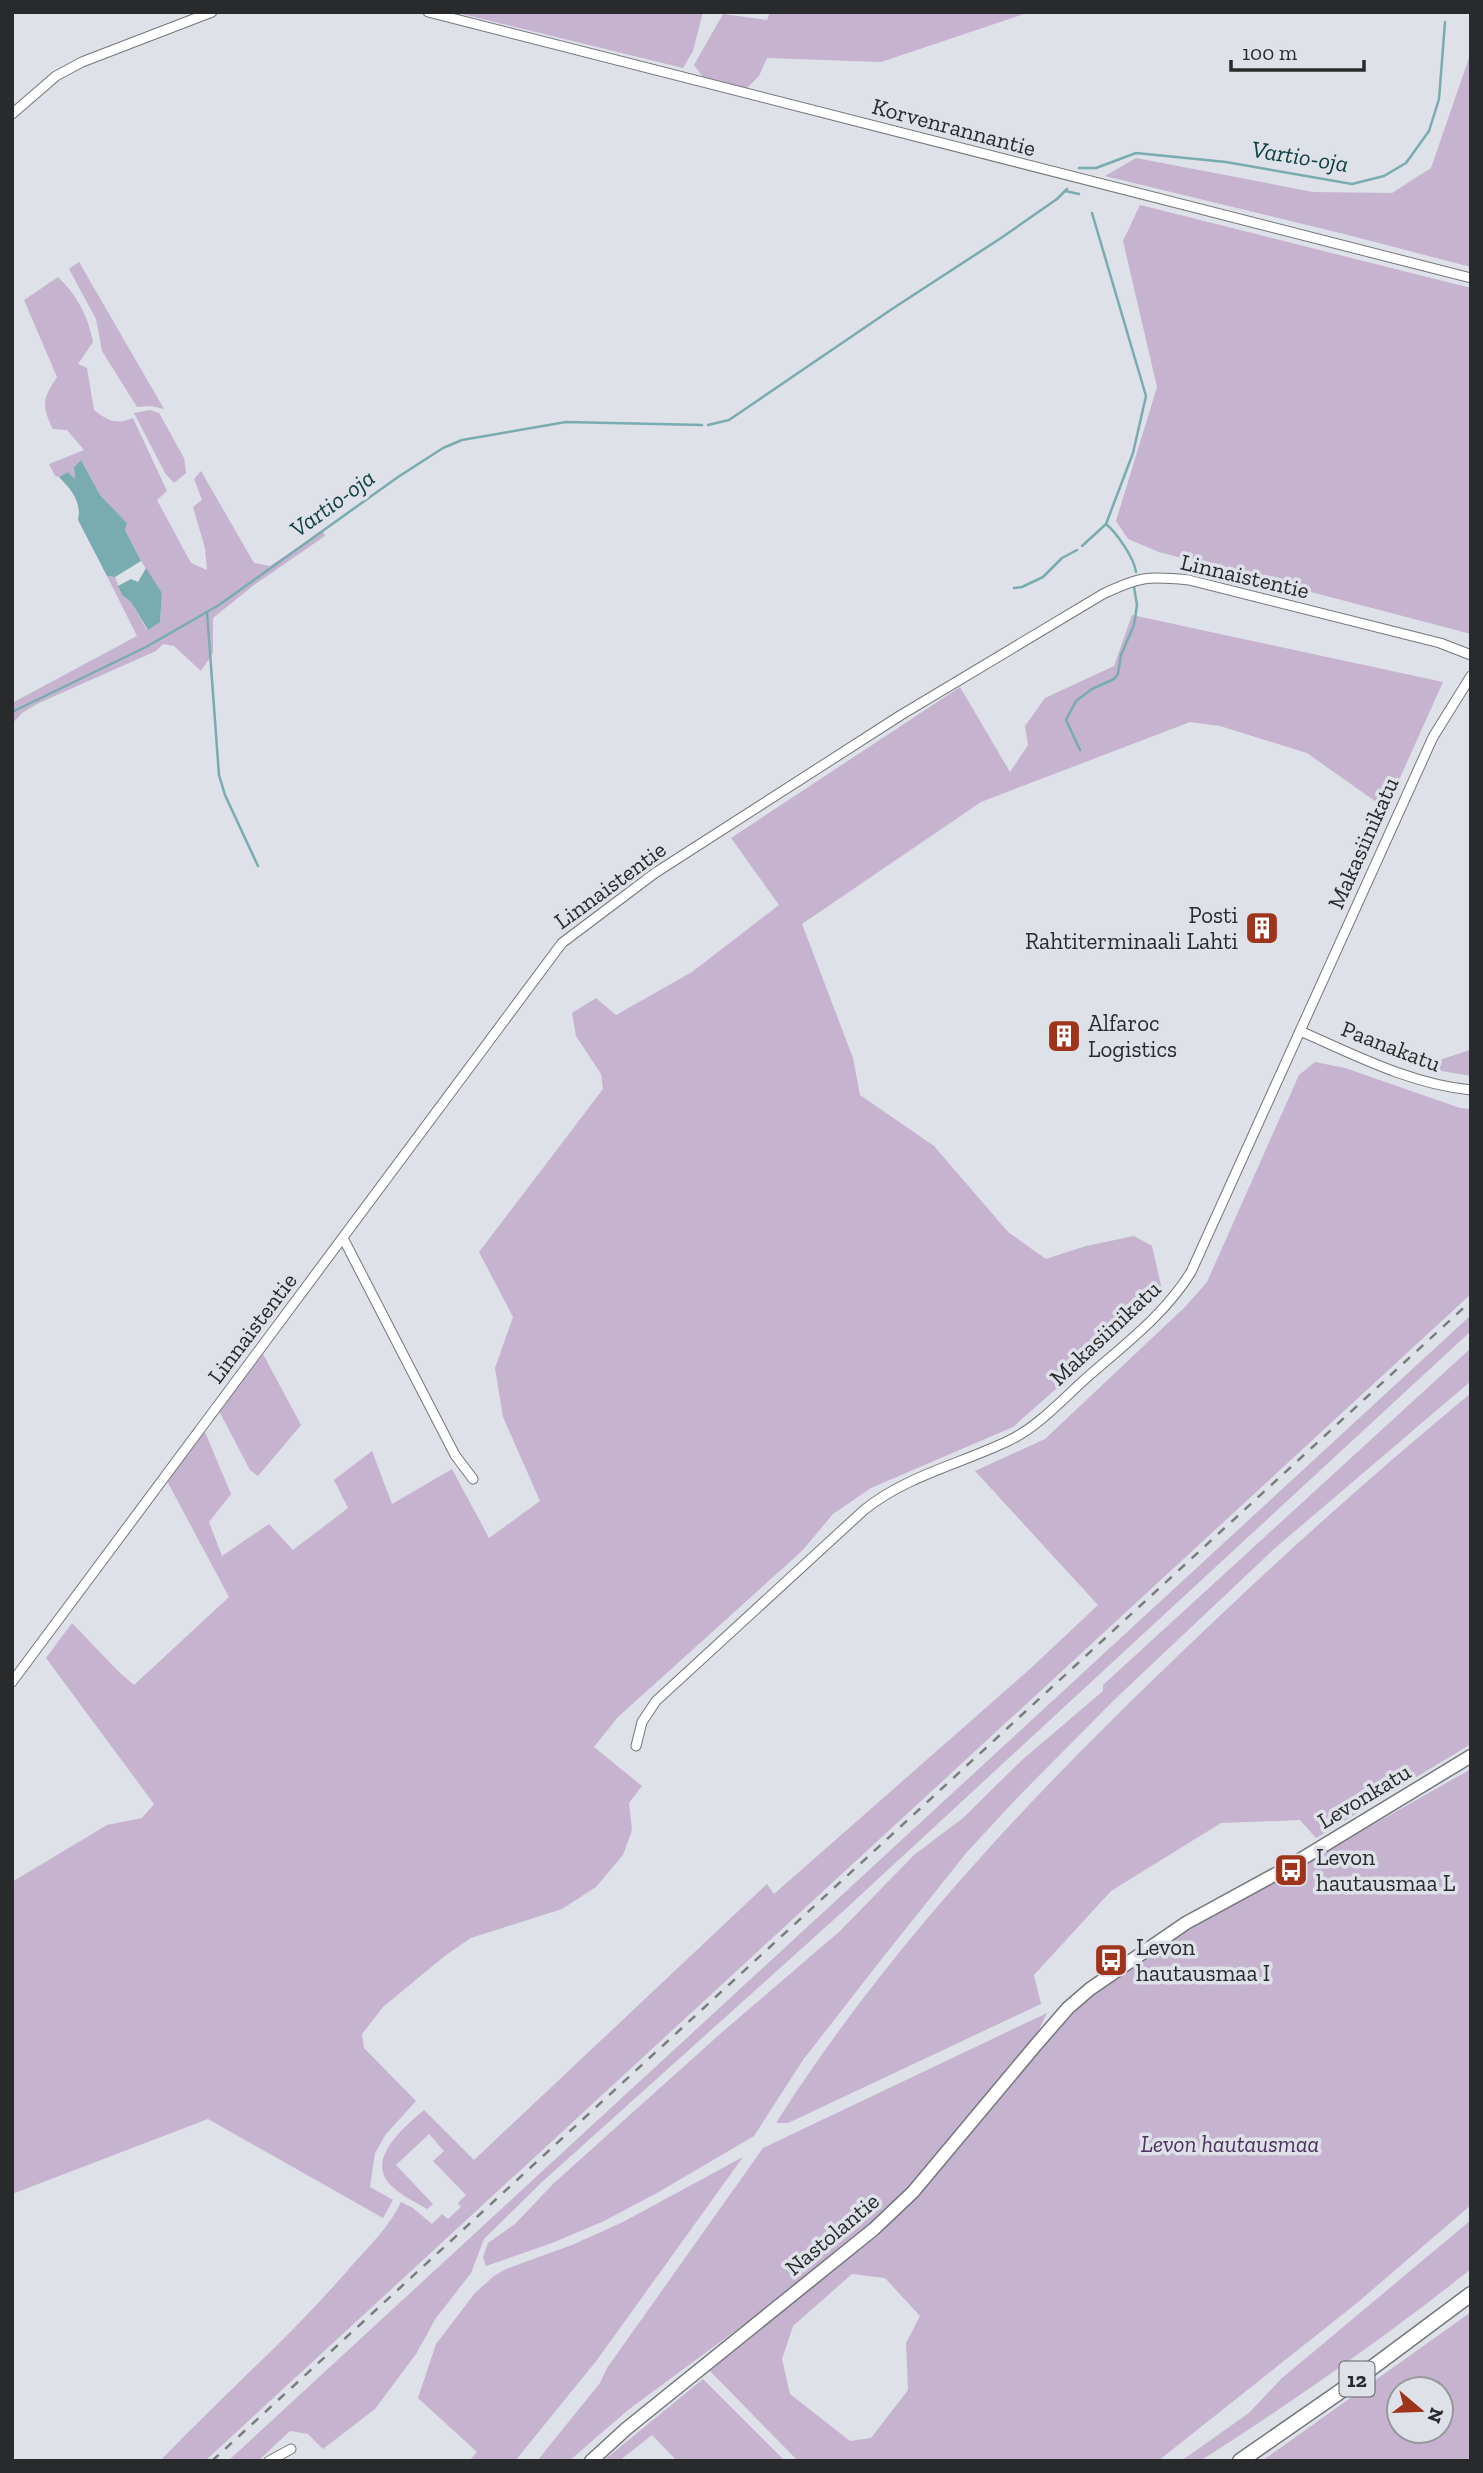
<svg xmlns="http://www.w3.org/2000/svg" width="1483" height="2473" viewBox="0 0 1483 2473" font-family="'Zilla Slab',serif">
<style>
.green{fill:#c5b3d0;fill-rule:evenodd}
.water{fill:#78acb0}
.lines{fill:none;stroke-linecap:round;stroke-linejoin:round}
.stream{stroke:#78acb0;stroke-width:2.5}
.minor-casing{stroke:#73777b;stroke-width:11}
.secondary-casing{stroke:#73777b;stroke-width:15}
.trunk-casing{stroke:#73777b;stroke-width:17}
.minor{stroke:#fff;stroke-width:9}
.secondary{stroke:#fff;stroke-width:12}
.trunk{stroke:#fff;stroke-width:14}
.rail{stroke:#7a7c80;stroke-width:2.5;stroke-dasharray:9 9;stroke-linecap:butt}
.labels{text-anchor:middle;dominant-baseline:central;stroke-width:7;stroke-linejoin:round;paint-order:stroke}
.shield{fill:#dee1e7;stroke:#5f6164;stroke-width:2}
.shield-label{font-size:21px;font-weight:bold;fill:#292a2c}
.street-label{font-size:23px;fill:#292a2c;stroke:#dee1e7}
.poi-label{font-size:23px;fill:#292a2c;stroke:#dee1e7;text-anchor:start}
.park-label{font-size:23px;font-style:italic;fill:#4e3160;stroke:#dee1e7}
.water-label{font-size:24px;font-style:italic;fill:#0e4043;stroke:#dee1e7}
</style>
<rect width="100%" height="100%" fill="#dee1e7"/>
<g class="green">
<path d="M 454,12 L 703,12 L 693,51 L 683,68 Z"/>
<path d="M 770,12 L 1030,12 L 881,62 L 767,58 L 759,76 L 747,88 L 703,77 L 694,65 L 723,14 L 767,20 Z"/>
<path d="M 1471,52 L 1471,267 L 1344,234 L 1105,176 L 1136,158 L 1313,192 L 1392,193 L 1431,168 Z"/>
<path d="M 1140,205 L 1471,288 L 1471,634 L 1159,552 L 1128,539 L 1116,521 L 1157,387 L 1123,241 Z"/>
<path d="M 79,262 L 164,409 L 150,406 L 137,407 L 102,351 L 96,319 L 69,269 Z"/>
<path d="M 58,277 C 77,295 88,316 93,342 L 78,364 L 87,368 L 94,410 C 108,421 116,425 133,418 L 167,491 L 157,500 L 191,563 L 207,570 L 205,548 L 193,507 L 202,500 L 194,479 L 201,471 L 254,563 L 270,566 L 323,531 L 325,536 L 254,585 L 213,618 L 213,653 L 201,671 L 174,646 L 163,644 L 156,651 L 39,703 L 22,713 L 15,721 L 12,717 L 12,703 L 137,636 L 107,576 L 115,577 L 122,595 L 131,602 L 147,630 L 160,621 L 162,593 L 141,561 L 125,530 L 127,523 L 100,495 L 81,460 L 74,467 L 75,480 L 68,472 L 59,477 L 55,476 L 49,464 L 84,450 L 67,430 L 53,429 C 41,405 43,398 57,377 L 24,300 Z"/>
<path d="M 150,410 L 159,413 L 184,458 L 186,473 L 174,483 L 165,473 L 134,413 Z"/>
<path d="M 1132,615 L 1443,682 L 1386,809 L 1307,753 L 1220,726 L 1190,722 L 981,802 L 802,924 L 853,1058 L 860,1095 L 934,1146 L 1008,1232 L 1046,1259 L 1086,1246 L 1134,1236 L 1152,1246 L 1163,1294 L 1013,1427 L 871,1488 L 833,1514 L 802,1551 L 618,1717 L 594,1747 L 642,1786 L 629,1803 L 632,1830 L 623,1855 L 596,1887 L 562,1909 L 471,1938 L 446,1955 L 383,2007 L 362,2034 L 364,2048 L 416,2101 L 386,2134 L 375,2153 L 370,2187 L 393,2200 L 383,2218 L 208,2119 L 12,2194 L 12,1882 L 107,1825 L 142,1818 L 154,1804 L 46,1658 L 72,1623 L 118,1671 L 134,1685 L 229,1597 L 167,1481 L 205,1432 L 231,1494 L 209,1522 L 222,1556 L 269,1524 L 293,1550 L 348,1508 L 334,1480 L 372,1451 L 392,1504 L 452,1469 L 489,1538 L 540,1501 L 503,1417 L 495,1368 L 513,1317 L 479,1252 L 603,1089 L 601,1074 L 576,1036 L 572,1013 L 596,998 L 616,1015 L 692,972 L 779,905 L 731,838 L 960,687 L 1010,772 L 1028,745 L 1025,726 L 1045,698 L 1114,666 Z"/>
<path d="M 1471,1049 L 1471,1076 L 1418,1067 L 1467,1051 Z"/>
<path d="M 1315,1062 L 1345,1068 L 1460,1108 L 1471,1109 L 1471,1294 L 205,2461 L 160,2461 C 222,2396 290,2337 348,2270 C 367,2248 389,2228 401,2202 L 413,2208 L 432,2224 L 442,2214 L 448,2219 L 461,2207 L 458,2203 L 466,2195 L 433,2161 L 444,2151 L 429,2134 L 396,2165 L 433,2204 L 427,2209 C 416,2202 403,2197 394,2188 C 362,2162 403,2128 424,2110 L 474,2160 L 767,1884 L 774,1894 L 1030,1669 L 1098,1605 L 975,1471 L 1045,1439 L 1185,1307 L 1207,1282 L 1299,1075 Z"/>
<path d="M 1471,1315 L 1471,1331 L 839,1915 L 542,2182 L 484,2239 L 471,2273 L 436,2318 L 416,2354 L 375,2409 L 323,2449 L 308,2434 L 290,2431 L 258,2461 L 228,2461 Z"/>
<path d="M 1471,1348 L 1471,1381 L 1274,1549 L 1114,1700 L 1019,1796 L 967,1852 L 884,1956 L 803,2060 L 754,2136 L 657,2193 L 604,2221 L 552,2243 L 486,2266 L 483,2257 L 488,2243 L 515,2224 L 554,2183 L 720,2034 L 840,1931 L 914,1855 L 963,1818 L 1022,1760 L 1103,1691 L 1103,1685 Z"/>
<path d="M 263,1354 L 301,1425 L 258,1476 L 250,1470 L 219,1411 Z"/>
<path d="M 1471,1393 L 1471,1744 L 1316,1838 L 1300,1820 L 1221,1823 L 1111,1891 L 1034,1975 L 1041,2004 L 788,2123 L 776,2123 C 882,1956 1018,1810 1160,1673 C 1260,1576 1363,1482 1471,1393 Z"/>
<path d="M 1471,1769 L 1471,2205 L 1357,2303 L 1158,2461 L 798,2461 L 708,2369 L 880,2234 L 918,2196 L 1037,2052 L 1090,1996 L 1112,1979 L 1194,1926 ZM 852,2274 L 885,2278 L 920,2316 L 906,2343 L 908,2390 L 871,2438 L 850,2441 L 790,2394 L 782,2359 L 793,2326 Z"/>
<path d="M 1047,2013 L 1034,2040 L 989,2091 L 948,2143 L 910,2188 L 872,2223 L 766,2308 L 628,2410 L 569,2461 L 537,2461 L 600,2383 L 607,2368 L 763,2148 Z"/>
<path d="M 743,2157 L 597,2360 L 515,2461 L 469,2461 L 477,2452 L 418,2398 L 436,2344 L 475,2293 L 494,2276 L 506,2269 L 572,2245 L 623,2222 Z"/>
<path d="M 1471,2220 L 1471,2269 C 1384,2338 1294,2401 1200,2461 L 1181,2461 L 1249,2413 L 1281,2379 Z"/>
<path d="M 1471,2312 L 1471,2461 L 1262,2461 ZM 1399,2389 L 1441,2389 L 1441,2431 L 1399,2431 Z"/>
<path d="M 703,2379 L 785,2461 L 677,2461 L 652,2435 L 619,2461 L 603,2461 Z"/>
</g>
<g class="water">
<path d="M 81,460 L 100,495 L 127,523 L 125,530 L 141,561 L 115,577 L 107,576 L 78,520 C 82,502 71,489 59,477 L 68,472 L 75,479 L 74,467 Z"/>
<path d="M 146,568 L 162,593 L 160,622 L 148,630 L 131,602 L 122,595 L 118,586 L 131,579 L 138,582 Z"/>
</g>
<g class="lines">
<g class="stream">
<path d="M 1079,168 L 1096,168 L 1136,153 L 1226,162 L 1352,184 L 1384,176 L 1406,163 L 1429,131 L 1439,99 L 1445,22"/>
<path d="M 1065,191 L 1079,194"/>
<path d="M 1092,213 L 1146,396 L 1133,453 L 1106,524 C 1117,533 1134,558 1136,572"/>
<path d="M 708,425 L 729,420 L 892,309 L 1001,238 L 1057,199 L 1067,189"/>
<path d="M 1082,546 L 1105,525"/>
<path d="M 1014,588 L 1022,587 L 1043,577 L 1062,558 L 1077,550"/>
<path d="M 207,612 L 219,775 L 225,795 L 258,866"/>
<path d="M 12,712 L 146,647 L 219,605 L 398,477 L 443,448 L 462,440 L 566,422 L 702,425"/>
<path d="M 1080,750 L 1066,720 L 1076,701 L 1092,689 L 1114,679 L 1118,674 L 1121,655 L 1134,625 L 1137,605 L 1134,587"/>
</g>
<g class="minor-casing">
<g id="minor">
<path d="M 428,12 L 1471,278"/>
<path d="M 12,114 L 56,76 L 82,62 L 212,12"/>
<path d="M 1300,1031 C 1355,1055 1410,1084 1471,1090"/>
<path d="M 343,1238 L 455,1455 L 473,1479"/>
<path d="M 12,1682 L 562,943 L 655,873 L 901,715 L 1103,594 C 1141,576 1148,576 1189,580 L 1440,643 L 1471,655"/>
<path d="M 636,1746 L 642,1722 L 656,1701 L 864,1510 C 906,1476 960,1464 1008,1441 C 1036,1428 1060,1402 1083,1381 C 1121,1347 1164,1316 1191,1272 L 1433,737 L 1471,676"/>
<path d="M 269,2461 L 291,2449"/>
</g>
</g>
<g class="secondary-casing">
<path id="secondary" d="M 591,2461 L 626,2429 L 874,2229 L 913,2192 L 1035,2046 L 1068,2008 L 1090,1989 L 1186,1923 L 1285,1869 L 1471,1756"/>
</g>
<g class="trunk-casing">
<path id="trunk" d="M 1240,2461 L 1338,2393 L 1471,2294"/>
</g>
<use href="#minor" class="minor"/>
<use href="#secondary" class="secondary"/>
<use href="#trunk" class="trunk"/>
<path class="rail" d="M 212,2461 L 1471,1301"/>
</g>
<defs>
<g id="building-square" transform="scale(1.75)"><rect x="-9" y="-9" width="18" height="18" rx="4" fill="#9d341b" stroke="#dee1e7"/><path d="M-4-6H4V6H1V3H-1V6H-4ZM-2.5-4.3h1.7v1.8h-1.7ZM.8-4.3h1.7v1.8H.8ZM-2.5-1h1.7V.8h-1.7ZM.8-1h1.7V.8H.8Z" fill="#fff"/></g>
<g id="bus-square" transform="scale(1.75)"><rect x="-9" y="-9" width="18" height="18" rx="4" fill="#9d341b" stroke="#dee1e7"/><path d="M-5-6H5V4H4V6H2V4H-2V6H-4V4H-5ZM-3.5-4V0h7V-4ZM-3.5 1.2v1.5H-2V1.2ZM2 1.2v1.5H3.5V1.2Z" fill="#fff"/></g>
</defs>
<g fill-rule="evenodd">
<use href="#building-square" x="1262" y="928"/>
<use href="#building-square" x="1064" y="1036"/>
<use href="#bus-square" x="1291" y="1870"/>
<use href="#bus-square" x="1111" y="1960"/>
</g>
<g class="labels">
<rect class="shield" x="1339.5" y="2361.5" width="35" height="35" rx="5"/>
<g class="shield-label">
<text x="1357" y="2379">12</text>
</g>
<g class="street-label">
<text transform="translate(954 127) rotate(15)">Korvenrannantie</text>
<text transform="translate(1245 576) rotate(13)">Linnaistentie</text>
<text transform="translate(1363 843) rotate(-66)">Makasiinikatu</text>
<text transform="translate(610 885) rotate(-36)">Linnaistentie</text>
<text transform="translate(1391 1046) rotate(21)">Paanakatu</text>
<text transform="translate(252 1328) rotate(-53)">Linnaistentie</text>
<text transform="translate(1105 1333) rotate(-43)">Makasiinikatu</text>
<text transform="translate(1364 1796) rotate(-31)">Levonkatu</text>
<text transform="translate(832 2234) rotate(-40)">Nastolantie</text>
</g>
<g class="poi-label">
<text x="1238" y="915" text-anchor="end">Posti<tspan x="1238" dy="26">Rahtiterminaali Lahti</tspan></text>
<text x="1088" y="1023">Alfaroc<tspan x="1088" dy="26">Logistics</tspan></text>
<text x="1316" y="1857">Levon<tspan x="1316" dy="26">hautausmaa L</tspan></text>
<text x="1136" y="1947">Levon<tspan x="1136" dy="26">hautausmaa I</tspan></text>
</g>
<g class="park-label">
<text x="1230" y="2144">Levon hautausmaa</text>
</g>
<g class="water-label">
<text transform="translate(1300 156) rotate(9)">Vartio-oja</text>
<text transform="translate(332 503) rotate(-36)">Vartio-oja</text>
</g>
</g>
<rect width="1483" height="2473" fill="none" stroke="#292a2c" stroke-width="28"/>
<g transform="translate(1420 2410) rotate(109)"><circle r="33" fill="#dee1e7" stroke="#96989c" stroke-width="2"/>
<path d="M0-5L12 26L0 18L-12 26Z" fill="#9d341b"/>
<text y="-10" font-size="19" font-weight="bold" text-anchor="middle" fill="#292a2c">N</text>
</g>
<path d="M1231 60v10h133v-10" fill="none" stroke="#292a2c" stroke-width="3.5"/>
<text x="1242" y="60" font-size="21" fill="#292a2c" stroke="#dee1e7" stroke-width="5" paint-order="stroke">100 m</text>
</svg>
